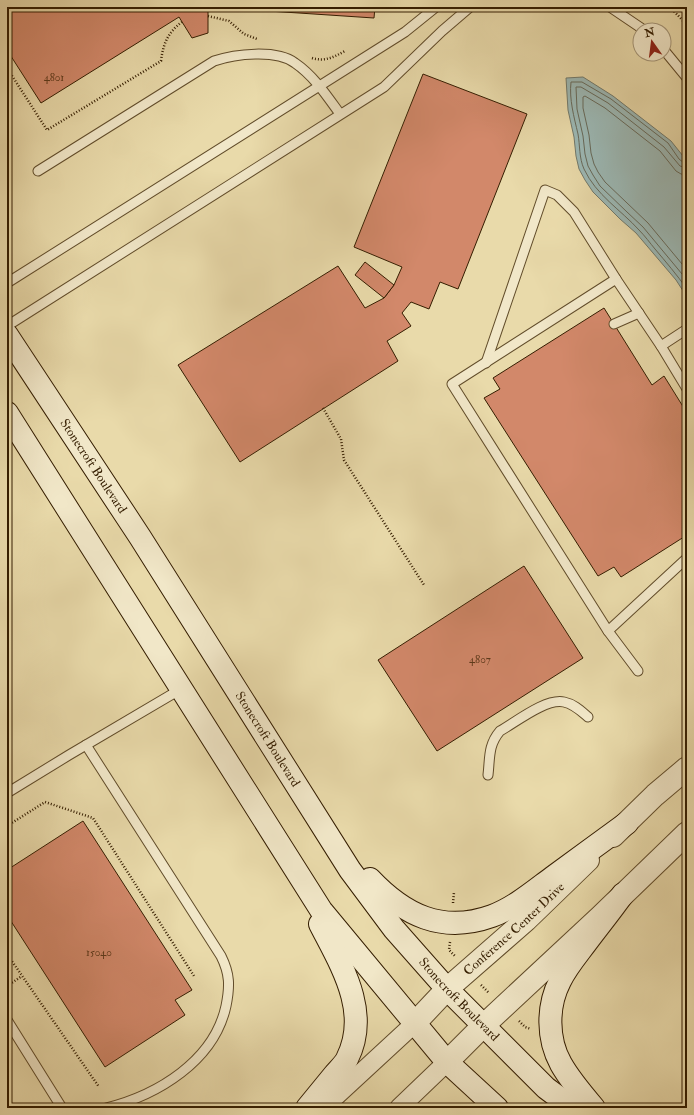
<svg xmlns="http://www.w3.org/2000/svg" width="694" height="1115" viewBox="0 0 694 1115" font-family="'IM FELL Double Pica',serif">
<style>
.water{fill:#9cb8b4;stroke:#727a6c}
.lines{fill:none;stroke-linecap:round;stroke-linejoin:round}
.shore{stroke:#686a5a;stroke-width:1}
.building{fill:#d2886a;stroke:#341d00}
.service-casing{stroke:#614c2a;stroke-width:11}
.minor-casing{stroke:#614c2a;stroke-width:20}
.tertiary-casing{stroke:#614c2a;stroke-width:24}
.secondary-casing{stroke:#341d00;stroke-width:24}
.path{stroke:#341d00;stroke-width:2.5;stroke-dasharray:1 2;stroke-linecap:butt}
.service{stroke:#f1e7c8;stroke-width:9}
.minor{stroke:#f1e7c8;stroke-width:18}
.tertiary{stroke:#f1e7c8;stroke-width:22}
.secondary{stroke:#f1e7c8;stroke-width:22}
.labels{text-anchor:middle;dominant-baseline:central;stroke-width:3;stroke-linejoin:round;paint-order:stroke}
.number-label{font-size:11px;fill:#5c381a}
.street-label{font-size:13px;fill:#341d00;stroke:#f1e7c8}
</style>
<rect width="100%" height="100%" fill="#e9daaa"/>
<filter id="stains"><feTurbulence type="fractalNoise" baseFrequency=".005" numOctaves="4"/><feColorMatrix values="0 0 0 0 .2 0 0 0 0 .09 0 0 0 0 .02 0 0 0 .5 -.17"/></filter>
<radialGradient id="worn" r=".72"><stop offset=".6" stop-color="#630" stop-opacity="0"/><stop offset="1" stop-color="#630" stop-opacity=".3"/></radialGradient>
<path class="water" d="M 583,77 L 613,96 L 671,141 L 687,161 L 687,297 L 676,280 L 636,233 L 620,219 L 593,192 L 585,180 L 579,169 L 576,156 L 574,137 L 568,110 L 566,78 Z"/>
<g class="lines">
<g class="shore">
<path d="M 687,163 L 684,163 L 679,159 L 668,143 L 611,99 L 582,82 L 571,82 C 569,99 574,117 578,134 C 580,145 579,158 584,169 C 596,195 621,210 639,230 C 645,236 650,243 655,249 C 666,262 677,275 687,289"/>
<path d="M 687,168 L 680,166 L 664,147 L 608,103 L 581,87 L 576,87 L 577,109 L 583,136 L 585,154 L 588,166 L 593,175 L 600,186 L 627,212 L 643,227 L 687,280"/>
<path d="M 687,175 L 681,174 L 676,171 L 660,151 L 605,108 L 585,96 L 583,97 L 583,108 L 589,135 L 591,153 L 594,164 L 598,172 L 605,182 L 648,223 L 687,270"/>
</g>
</g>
<g class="building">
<path d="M 7,7 L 375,7 L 374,18 L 208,7 L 208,33 L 192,38 L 179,17 L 41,103 L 7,50 Z"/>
<path d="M 423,74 L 527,114 L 458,289 L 440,282 L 429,309 L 411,302 L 402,313 L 411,326 L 387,341 L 398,361 L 240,462 L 178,365 L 338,266 L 365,308 L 384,298 L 394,285 L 402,267 L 354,247 Z"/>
<path d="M 365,262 L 394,285 L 384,298 L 355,275 Z"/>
<path d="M 604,308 L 652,385 L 664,376 L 687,413 L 687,535 L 621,577 L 614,567 L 598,576 L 484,398 L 500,389 L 493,378 Z"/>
<path d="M 524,566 L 583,658 L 437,751 L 378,660 Z"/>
<path d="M 83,821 L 192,990 L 175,1000 L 185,1015 L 105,1067 L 7,915 L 7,870 Z"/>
</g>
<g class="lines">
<g class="service-casing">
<g id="service">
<path d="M 610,7 L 644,30"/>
<path d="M 664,50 L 687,78"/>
<path d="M 38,171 L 214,61 C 235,54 276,49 295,63 C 314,76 327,96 340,114"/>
<path d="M 7,283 L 405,32 L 436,7"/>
<path d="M 614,324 L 639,313"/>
<path d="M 7,326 L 384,87 L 442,31 L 470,7"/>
<path d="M 661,346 L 687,329"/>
<path d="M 486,363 L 545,190 L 557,195 L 574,212 L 616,279"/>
<path d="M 687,389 L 661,346 L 616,279 L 452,384 L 608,631 L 687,558"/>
<path d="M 608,631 L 638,671"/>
<path d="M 86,745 L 221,956 C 230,974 230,986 226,1006 C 214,1061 158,1095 106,1108"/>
<path d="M 488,775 C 490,758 488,745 500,731 C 516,722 546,698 564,702 C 574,704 581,711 588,717"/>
<path d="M 7,793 L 69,755 L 181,689"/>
<path d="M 7,1020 L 62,1108"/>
</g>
</g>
<g class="minor-casing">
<g id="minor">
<path d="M 323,1108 L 414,1024"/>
<path d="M 399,1108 L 447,1062"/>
</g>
</g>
<g class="tertiary-casing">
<g id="tertiary">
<path d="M 613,836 L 655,795 L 687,768"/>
<path id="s1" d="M 414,1024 L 447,989 L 526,920 L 588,860"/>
<path d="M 447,1062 L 483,1026 L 600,917 L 687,833"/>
</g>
</g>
<g class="secondary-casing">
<g id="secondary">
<path id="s2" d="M 7,335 L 140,537 L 350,870 L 394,929 L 447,989 L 546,1088 L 573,1108"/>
<path d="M 7,413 L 321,910 L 447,1062 L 497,1108"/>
<path d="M 370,879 C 404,915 442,934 492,916 C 514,908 534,891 553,877 C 578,859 602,841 627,823"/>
<path d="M 307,1108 C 316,1097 325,1086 334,1075 C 338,1070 344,1065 347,1059 C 371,1012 341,965 320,924"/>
<path d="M 594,1108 C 582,1094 570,1080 561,1064 C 547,1039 547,1006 560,981 C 566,968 577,955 586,943 C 598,927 611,911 623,894"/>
</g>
</g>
<g class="path">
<path d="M 670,7 L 687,25"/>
<path d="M 208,16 L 229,21 L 244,34 L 257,39"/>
<path d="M 312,58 C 325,62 334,57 345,51"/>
<path d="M 7,68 L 47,130 L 161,61 C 163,44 168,32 182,22"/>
<path d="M 323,408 L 341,439 L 344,460 L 424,585"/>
<path d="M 7,826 L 45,802 L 93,818 L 194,976"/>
<path d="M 453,903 L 454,892"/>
<path d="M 450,942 L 449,950 L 455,956"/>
<path d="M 7,954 L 99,1087"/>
<path d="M 481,985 L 489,993"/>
<path d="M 7,986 L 22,976"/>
<path d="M 519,1021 L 525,1027 L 531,1029"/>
</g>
<use href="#service" class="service"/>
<use href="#minor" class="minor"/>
<use href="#tertiary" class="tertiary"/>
<use href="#secondary" class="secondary"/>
</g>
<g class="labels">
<g class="number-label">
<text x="54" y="77">4801</text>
<text x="480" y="659">4807</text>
<text x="99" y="952">15040</text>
</g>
<g class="street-label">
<text stroke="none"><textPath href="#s2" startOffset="157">Stonecroft Boulevard</textPath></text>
<text stroke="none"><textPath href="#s2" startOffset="481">Stonecroft Boulevard</textPath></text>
<text stroke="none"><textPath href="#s1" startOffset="138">Conference Center Drive</textPath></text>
<text stroke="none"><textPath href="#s2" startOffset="805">Stonecroft Boulevard</textPath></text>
</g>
</g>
<rect width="694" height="1115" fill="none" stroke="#e9daaa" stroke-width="24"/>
<rect x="8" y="8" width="678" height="1099" fill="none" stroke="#341d00" stroke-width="2"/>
<rect x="12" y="12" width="670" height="1091" fill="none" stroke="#341d00"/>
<g transform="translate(652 42) rotate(346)"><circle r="19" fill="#f1e7c8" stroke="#a59678"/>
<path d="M0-3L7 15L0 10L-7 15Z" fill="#8f2418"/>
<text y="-6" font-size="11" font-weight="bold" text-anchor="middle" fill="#341d00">N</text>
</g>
<rect width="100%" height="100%" filter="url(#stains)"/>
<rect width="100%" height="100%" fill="url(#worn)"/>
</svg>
